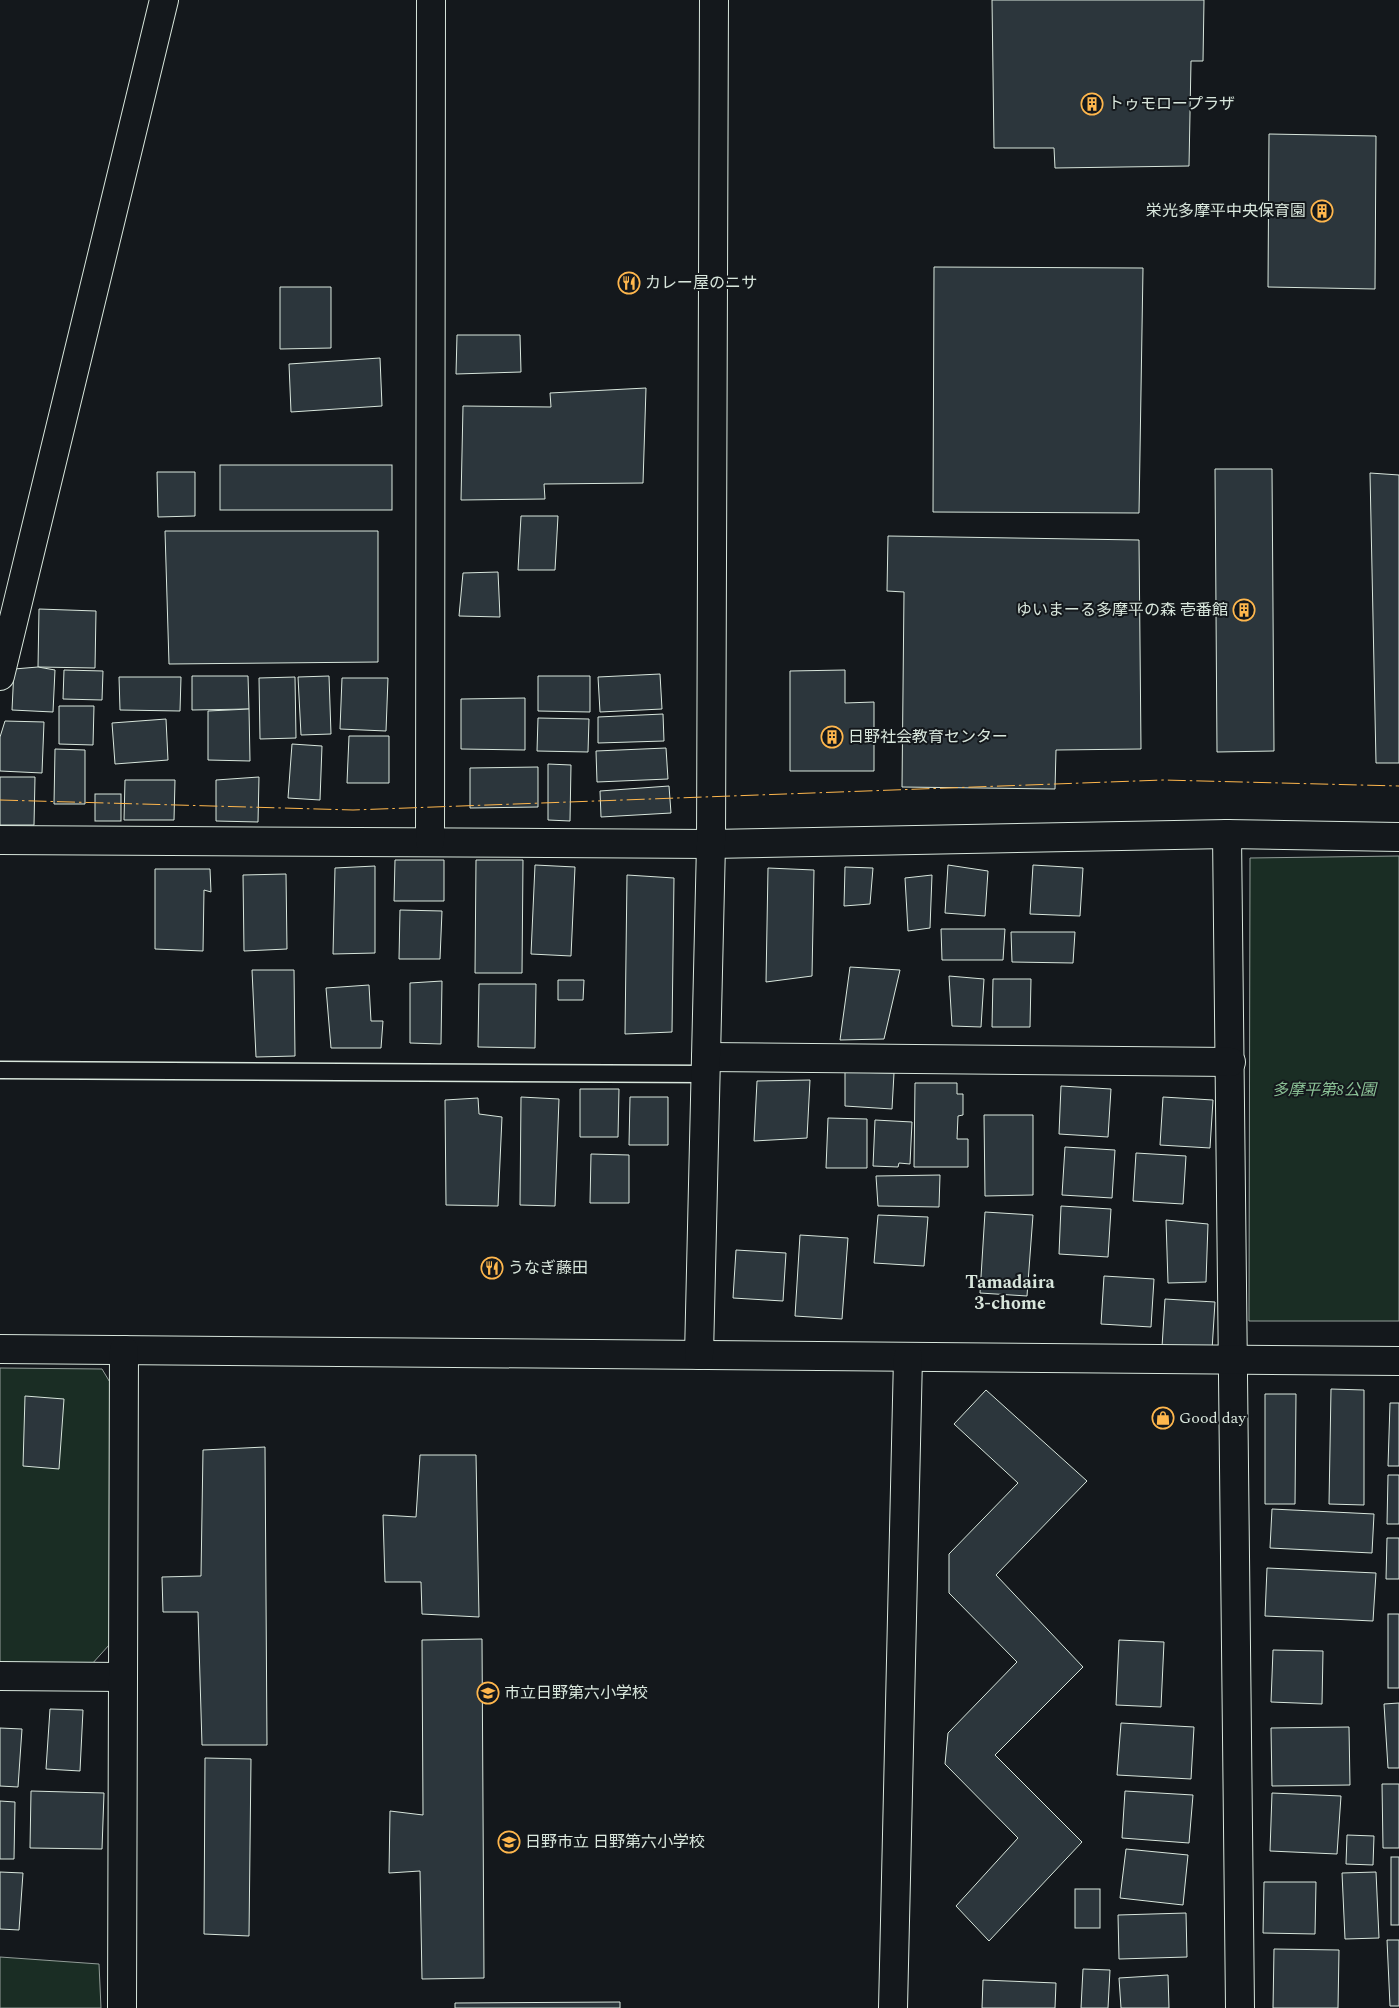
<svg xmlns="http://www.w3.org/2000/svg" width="1399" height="2008" viewBox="0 0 1399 2008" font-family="Spectral,'Noto Sans JP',serif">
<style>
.green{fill:#1a2d24;stroke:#939e99}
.building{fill:#2c363c;stroke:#d8e6dc}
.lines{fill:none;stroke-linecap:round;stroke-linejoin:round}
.service-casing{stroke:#d8e6dc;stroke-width:19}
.minor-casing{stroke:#d8e6dc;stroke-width:30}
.tertiary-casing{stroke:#d8e6dc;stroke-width:30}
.service{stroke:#14181c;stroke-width:16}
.minor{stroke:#14181c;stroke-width:28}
.tertiary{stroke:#14181c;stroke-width:28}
.power{stroke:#ffb74d;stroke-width:1;stroke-dasharray:18 4 2.5 4;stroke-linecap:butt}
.labels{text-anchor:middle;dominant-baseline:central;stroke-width:4;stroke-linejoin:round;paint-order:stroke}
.poi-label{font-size:16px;fill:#d8e6dc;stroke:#14181c;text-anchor:start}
.park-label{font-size:16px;font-style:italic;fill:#8ac095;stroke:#14181c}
.neighbourhood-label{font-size:18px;font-weight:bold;fill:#d8e6dc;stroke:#14181c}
</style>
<rect width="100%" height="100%" fill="#14181c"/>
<g class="green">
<path d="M 1399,856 L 1399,1321 L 1249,1321 L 1250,858 Z"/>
<path d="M 0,1368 L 102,1369 L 111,1384 L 110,1644 L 91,1665 L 0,1662 Z"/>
<path d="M 0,1957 L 99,1964 L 101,2008 L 0,2008 Z"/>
</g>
<g class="building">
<path d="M 992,0 L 1204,0 L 1203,61 L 1191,61 L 1189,166 L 1055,168 L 1054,148 L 994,148 Z"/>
<path d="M 1269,134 L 1376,136 L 1375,289 L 1268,287 Z"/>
<path d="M 934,267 L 1143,268 L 1139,513 L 933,512 Z"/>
<path d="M 280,287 L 331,287 L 331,348 L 280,349 Z"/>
<path d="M 457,335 L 520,335 L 521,372 L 456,374 Z"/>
<path d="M 380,358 L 382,406 L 291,412 L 289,364 Z"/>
<path d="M 646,388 L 643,483 L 544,484 L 545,499 L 461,500 L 463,406 L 551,407 L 550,393 Z"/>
<rect x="220" y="465" width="172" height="45"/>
<path d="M 1215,469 L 1272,469 L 1274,751 L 1217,752 Z"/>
<path d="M 157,472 L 195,472 L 195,516 L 158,517 Z"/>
<path d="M 1370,473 L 1399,475 L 1399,763 L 1376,763 Z"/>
<path d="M 521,516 L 558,516 L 555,570 L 518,570 Z"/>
<path d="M 165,531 L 378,531 L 378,662 L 169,664 Z"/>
<path d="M 888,536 L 1139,540 L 1141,749 L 1056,750 L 1055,789 L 902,787 L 904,592 L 887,591 Z"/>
<path d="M 498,572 L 500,617 L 459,616 L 463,573 Z"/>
<path d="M 39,609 L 96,611 L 95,668 L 38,667 Z"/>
<path d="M 38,667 L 55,670 L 53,712 L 12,710 L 14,669 Z"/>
<path d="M 64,670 L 103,671 L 102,700 L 63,699 Z"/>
<path d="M 845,670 L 845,703 L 874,702 L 874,771 L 790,771 L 790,671 Z"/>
<path d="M 660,674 L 662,709 L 600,712 L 598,677 Z"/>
<path d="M 192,676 L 248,676 L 249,709 L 192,710 Z"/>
<path d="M 329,676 L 331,734 L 301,735 L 298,677 Z"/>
<path d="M 538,676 L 590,676 L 590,712 L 538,711 Z"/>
<path d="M 119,677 L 181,677 L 180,711 L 120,710 Z"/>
<path d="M 295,677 L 296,738 L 260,739 L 259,678 Z"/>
<path d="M 342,678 L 388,678 L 386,731 L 340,729 Z"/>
<path d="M 525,698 L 525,750 L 461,749 L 461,699 Z"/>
<path d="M 59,706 L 94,706 L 93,745 L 59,744 Z"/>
<path d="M 249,709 L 250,761 L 208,760 L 208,711 Z"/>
<path d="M 663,714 L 664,741 L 598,743 L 598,717 Z"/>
<path d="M 538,718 L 589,719 L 588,752 L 537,751 Z"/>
<path d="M 166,719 L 168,760 L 115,764 L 112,723 Z"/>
<path d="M 5,721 L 44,722 L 42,773 L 0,771 L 0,737 Z"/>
<path d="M 349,736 L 389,736 L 389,783 L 347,783 Z"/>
<path d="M 292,744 L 322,746 L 320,800 L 288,798 Z"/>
<path d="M 666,748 L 668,779 L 597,782 L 596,751 Z"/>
<path d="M 55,749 L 85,750 L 85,804 L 54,804 Z"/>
<path d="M 548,764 L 571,765 L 570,821 L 548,820 Z"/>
<path d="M 538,767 L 538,807 L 470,808 L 470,768 Z"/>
<path d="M 0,777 L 35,777 L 34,825 L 0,825 Z"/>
<path d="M 259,777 L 258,822 L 216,821 L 216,780 Z"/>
<path d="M 125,780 L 175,780 L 174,820 L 124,820 Z"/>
<path d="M 669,786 L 671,813 L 601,817 L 600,791 Z"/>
<rect x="95" y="794" width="26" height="27"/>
<path d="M 395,860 L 444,860 L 444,901 L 394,901 Z"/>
<path d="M 476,860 L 523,860 L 522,973 L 475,973 Z"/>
<path d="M 535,865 L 575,867 L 571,956 L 531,954 Z"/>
<path d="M 948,865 L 988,871 L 985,916 L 945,913 Z"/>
<path d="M 1033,865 L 1083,868 L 1080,916 L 1030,914 Z"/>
<path d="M 375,866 L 375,953 L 333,954 L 335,868 Z"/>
<path d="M 845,867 L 873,868 L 870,904 L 844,906 Z"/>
<path d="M 768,868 L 814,870 L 812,976 L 766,982 Z"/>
<path d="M 155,869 L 210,869 L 211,892 L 204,890 L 203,951 L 155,949 Z"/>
<path d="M 286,874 L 287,949 L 244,951 L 243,875 Z"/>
<path d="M 627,875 L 674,878 L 672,1032 L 625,1034 Z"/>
<path d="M 932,875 L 930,928 L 908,931 L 905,878 Z"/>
<path d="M 400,910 L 442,911 L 440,959 L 399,959 Z"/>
<path d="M 941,929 L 1005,929 L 1003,960 L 942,960 Z"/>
<path d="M 1011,932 L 1075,932 L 1073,963 L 1012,962 Z"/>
<path d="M 850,967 L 900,970 L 884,1039 L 840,1040 Z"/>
<path d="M 252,970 L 294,970 L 295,1056 L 256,1057 Z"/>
<path d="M 949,976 L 984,979 L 981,1027 L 952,1026 Z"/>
<path d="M 993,979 L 1031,979 L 1030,1027 L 992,1027 Z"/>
<path d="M 558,980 L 584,980 L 583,1000 L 558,1000 Z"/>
<path d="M 442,981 L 441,1044 L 410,1043 L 410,983 Z"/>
<path d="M 479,984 L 536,984 L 535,1048 L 478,1047 Z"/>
<path d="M 369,985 L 371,1021 L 383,1021 L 381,1048 L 331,1048 L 326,988 Z"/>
<path d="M 845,1072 L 894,1073 L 892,1109 L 845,1106 Z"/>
<path d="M 810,1080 L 807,1138 L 754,1141 L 757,1081 Z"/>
<path d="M 915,1083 L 957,1083 L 957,1094 L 963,1094 L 963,1115 L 958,1116 L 957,1139 L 968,1139 L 968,1167 L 914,1167 Z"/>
<path d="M 1061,1086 L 1111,1089 L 1108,1137 L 1059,1134 Z"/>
<path d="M 580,1089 L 619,1089 L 618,1137 L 580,1137 Z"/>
<path d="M 521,1097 L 559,1099 L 555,1206 L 520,1205 Z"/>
<path d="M 630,1097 L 668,1097 L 668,1145 L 629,1145 Z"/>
<path d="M 1163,1097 L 1213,1100 L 1210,1148 L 1160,1145 Z"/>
<path d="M 478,1098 L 479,1114 L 502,1117 L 498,1206 L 446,1205 L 445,1100 Z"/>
<path d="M 984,1115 L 1033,1115 L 1033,1195 L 985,1196 Z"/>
<path d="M 828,1118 L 867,1119 L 867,1168 L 826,1168 Z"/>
<path d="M 875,1120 L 912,1122 L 910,1164 L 899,1163 L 898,1167 L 873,1166 Z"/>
<path d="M 1065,1147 L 1115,1150 L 1112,1198 L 1062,1195 Z"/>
<path d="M 1136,1153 L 1186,1156 L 1183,1204 L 1133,1201 Z"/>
<path d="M 591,1154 L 629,1155 L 629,1203 L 590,1203 Z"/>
<path d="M 940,1175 L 939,1207 L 878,1206 L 876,1176 Z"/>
<path d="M 1061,1206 L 1111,1209 L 1108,1257 L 1059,1254 Z"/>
<path d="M 985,1212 L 1033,1215 L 1027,1296 L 980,1293 Z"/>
<path d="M 878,1215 L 928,1217 L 924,1266 L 874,1263 Z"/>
<path d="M 1166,1220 L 1208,1224 L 1206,1282 L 1168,1283 Z"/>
<path d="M 800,1235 L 848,1238 L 842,1319 L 795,1316 Z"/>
<path d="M 736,1250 L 786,1253 L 783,1301 L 733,1298 Z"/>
<path d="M 1104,1276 L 1154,1279 L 1151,1327 L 1101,1324 Z"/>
<path d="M 1165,1299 L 1215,1302 L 1212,1350 L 1162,1347 Z"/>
<path d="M 1331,1389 L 1364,1390 L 1364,1505 L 1329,1504 Z"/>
<path d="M 986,1390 L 1087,1481 L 996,1575 L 1083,1667 L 995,1755 L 1082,1842 L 989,1941 L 956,1906 L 1018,1838 L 945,1764 L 948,1733 L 1017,1662 L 949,1593 L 949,1554 L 1018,1483 L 954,1424 Z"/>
<path d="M 1265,1394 L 1296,1394 L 1295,1504 L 1265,1504 Z"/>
<path d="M 25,1396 L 64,1399 L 59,1469 L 23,1466 Z"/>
<path d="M 1390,1403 L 1399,1403 L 1399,1466 L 1388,1466 Z"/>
<path d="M 265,1447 L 267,1745 L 202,1745 L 198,1612 L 163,1612 L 162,1577 L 201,1576 L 203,1450 Z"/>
<path d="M 420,1455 L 476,1455 L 479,1617 L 422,1614 L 421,1582 L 385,1582 L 383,1515 L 416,1517 Z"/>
<path d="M 1388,1475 L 1399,1475 L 1399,1524 L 1387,1524 Z"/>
<path d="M 1272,1509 L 1374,1514 L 1372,1553 L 1270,1548 Z"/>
<path d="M 1387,1538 L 1399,1538 L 1399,1579 L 1386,1579 Z"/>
<path d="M 1267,1568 L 1376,1573 L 1373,1621 L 1265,1616 Z"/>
<rect x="1388" y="1614" width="11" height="74"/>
<path d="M 482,1639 L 484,1978 L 422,1979 L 420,1871 L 389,1873 L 390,1811 L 423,1815 L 422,1640 Z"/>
<path d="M 1119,1640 L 1164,1642 L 1161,1707 L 1116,1705 Z"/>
<path d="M 1273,1650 L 1323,1651 L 1322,1704 L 1271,1702 Z"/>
<path d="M 1399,1703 L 1399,1768 L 1388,1768 L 1384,1704 Z"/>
<path d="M 50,1709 L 83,1710 L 80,1771 L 46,1769 Z"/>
<path d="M 1121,1723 L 1194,1727 L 1191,1779 L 1117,1775 Z"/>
<path d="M 1349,1727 L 1350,1785 L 1272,1786 L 1271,1728 Z"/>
<path d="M 0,1728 L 22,1729 L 18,1787 L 0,1786 Z"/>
<path d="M 205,1758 L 251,1759 L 249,1936 L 204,1934 Z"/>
<path d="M 1382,1784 L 1399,1784 L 1399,1848 L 1383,1848 Z"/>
<path d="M 31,1791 L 104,1793 L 102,1849 L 30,1848 Z"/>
<path d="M 1125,1791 L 1193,1795 L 1189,1843 L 1122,1838 Z"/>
<path d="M 1272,1793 L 1341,1796 L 1337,1854 L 1270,1851 Z"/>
<path d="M 0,1801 L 15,1802 L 14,1859 L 0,1859 Z"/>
<path d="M 1347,1835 L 1374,1836 L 1373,1865 L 1346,1864 Z"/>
<path d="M 1126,1849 L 1188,1855 L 1183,1905 L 1120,1898 Z"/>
<rect x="1391" y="1857" width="8" height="68"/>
<path d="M 0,1872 L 23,1873 L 19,1930 L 0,1929 Z"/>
<path d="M 1376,1872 L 1379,1938 L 1345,1939 L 1342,1873 Z"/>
<path d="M 1264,1882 L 1316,1882 L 1315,1934 L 1263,1933 Z"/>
<rect x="1075" y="1889" width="25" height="39"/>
<path d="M 1186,1913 L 1187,1957 L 1119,1959 L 1118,1915 Z"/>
<path d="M 1387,1940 L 1399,1940 L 1399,2006 L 1390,2006 Z"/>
<path d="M 1274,1949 L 1339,1950 L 1338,2008 L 1273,2008 Z"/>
<path d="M 1083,1969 L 1110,1970 L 1108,2008 L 1081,2008 Z"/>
<path d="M 1168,1975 L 1169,2008 L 1121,2008 L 1119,1978 Z"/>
<path d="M 983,1980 L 1056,1983 L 1055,2008 L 982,2008 Z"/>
<path d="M 620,2002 L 620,2008 L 455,2008 L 455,2003 Z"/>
</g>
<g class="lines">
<g class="service-casing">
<path id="service" d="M 0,1070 L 705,1074"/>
</g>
<g class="minor-casing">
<g id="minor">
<path d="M 0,676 L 164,0"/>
<path d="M 1227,834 L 1240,2008"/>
<path d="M 0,840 L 711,844 L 1227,834 L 1399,837"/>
<path d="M 430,841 L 431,0"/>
<path d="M 706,1057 L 1231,1062"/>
<path d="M 0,1349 L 1399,1361"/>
<path d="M 0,1676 L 122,1677"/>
<path d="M 122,2008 L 124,1350"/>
<path d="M 893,2008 L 908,1357"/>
</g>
</g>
<g class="tertiary-casing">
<path id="tertiary" d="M 699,1355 L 711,844 L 714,0"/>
</g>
<use href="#service" class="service"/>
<use href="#minor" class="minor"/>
<use href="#tertiary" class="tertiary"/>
<path class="power" d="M 0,800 L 353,810 L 1163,780 L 1399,786"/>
</g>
<defs>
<g id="building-ring" transform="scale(1.125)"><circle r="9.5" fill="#14181c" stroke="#ffb74d" stroke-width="1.5"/><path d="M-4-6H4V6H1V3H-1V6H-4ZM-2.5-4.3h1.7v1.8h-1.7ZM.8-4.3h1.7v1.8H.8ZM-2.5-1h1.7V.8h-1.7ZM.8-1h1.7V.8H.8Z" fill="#ffb74d"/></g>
<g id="restaurant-ring" transform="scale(1.125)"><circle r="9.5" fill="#14181c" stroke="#ffb74d" stroke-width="1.5"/><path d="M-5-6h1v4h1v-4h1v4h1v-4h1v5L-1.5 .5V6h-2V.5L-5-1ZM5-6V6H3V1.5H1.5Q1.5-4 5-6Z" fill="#ffb74d"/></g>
<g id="shop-ring" transform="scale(1.125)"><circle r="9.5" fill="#14181c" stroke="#ffb74d" stroke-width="1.5"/><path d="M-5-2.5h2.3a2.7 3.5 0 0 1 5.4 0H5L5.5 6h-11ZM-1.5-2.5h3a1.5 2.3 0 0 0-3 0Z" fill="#ffb74d"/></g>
<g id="school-ring" transform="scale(1.125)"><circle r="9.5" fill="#14181c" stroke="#ffb74d" stroke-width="1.5"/><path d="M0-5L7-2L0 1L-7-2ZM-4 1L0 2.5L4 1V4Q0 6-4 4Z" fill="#ffb74d"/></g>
</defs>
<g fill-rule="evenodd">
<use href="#building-ring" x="1092" y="104"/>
<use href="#building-ring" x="1322" y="211"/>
<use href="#restaurant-ring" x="629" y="283"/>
<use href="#building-ring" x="1244" y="610"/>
<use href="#building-ring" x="832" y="737"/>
<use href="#restaurant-ring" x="492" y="1268"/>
<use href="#shop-ring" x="1163" y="1418"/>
<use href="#school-ring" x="488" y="1693"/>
<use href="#school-ring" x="509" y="1842"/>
</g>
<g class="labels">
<g class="poi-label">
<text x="1108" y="104">トゥモロープラザ</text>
<text x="1306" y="211" text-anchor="end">栄光多摩平中央保育園</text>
<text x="645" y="283">カレー屋のニサ</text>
<text x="1228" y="610" text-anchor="end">ゆいまーる多摩平の森 壱番館</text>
<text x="848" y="737">日野社会教育センター</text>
<text x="508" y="1268">うなぎ藤田</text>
<text x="1179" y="1418">Good day</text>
<text x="504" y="1693">市立日野第六小学校</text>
<text x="525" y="1842">日野市立 日野第六小学校</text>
</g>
<g class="park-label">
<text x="1324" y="1090">多摩平第8公園</text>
</g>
<g class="neighbourhood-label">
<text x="1010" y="1282">Tamadaira<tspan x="1010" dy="21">3-chome</tspan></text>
</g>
</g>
</svg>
